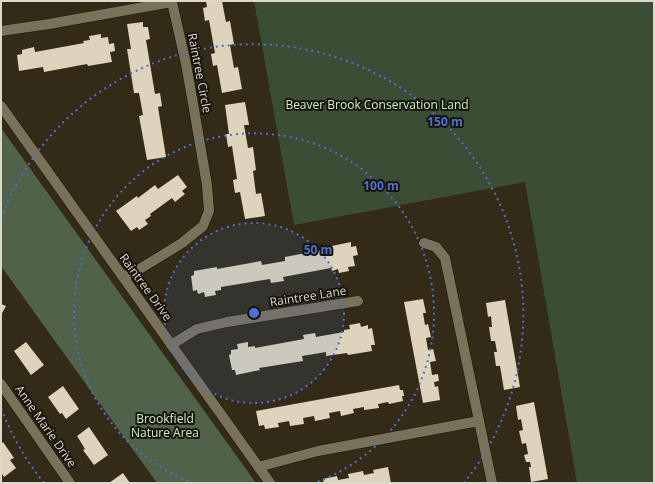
<svg xmlns="http://www.w3.org/2000/svg" width="655" height="484" viewBox="0 0 655 484" font-family="'Open Sans',sans-serif">
<style>
.green{fill:#3c4d36}
.forest{fill:#506249}
.building{fill:#ddd4bb}
.lines{fill:none;stroke-linecap:round;stroke-linejoin:round}
.minor-casing{stroke:#1a1402;stroke-width:11}
.minor{stroke:#79715a;stroke-width:10}
.ring{fill:none;stroke:#4d70d5;stroke-width:2;stroke-dasharray:2 4}
.labels{text-anchor:middle;dominant-baseline:central;stroke-width:4;stroke-linejoin:round;paint-order:stroke}
.street-label{font-size:12px;fill:#dcd8cb;stroke:#17140b}
.park-label{font-size:12px;fill:#cdf0bf;stroke:#17140b}
.centre{fill:#4d70d5;stroke:#17140b;stroke-width:2}
.ring-label{font-size:12px;text-anchor:middle;font-weight:bold;fill:#4d70d5;stroke:#17140b;stroke-width:4;stroke-linejoin:round;paint-order:stroke}
</style>
<rect width="100%" height="100%" fill="#332b17"/>
<path class="green" d="M 254,1 L 654,1 L 654,483 L 577,483 L 525,182 L 294,225 Z"/>
<path class="forest" d="M 1,129 L 1,128 L 256,483 L 157,483 L 1,266 Z"/>
<g class="building">
<path d="M 206,1 L 222,1 L 226,22 L 230,21 L 234,44 L 230,45 L 234,68 L 238,67 L 242,89 L 222,93 L 217,65 L 213,66 L 211,54 L 215,53 L 209,20 L 205,21 L 203,8 L 207,7 Z"/>
<path d="M 143,22 L 143,27 L 148,27 L 150,39 L 146,40 L 155,94 L 160,93 L 162,106 L 158,107 L 166,157 L 147,160 L 139,116 L 143,115 L 139,93 L 134,93 L 127,49 L 131,49 L 127,24 Z"/>
<path d="M 101,34 L 101,38 L 108,37 L 109,44 L 114,43 L 115,51 L 110,52 L 112,62 L 88,66 L 87,64 L 44,72 L 43,67 L 19,71 L 17,55 L 22,54 L 22,50 L 34,47 L 35,52 L 84,43 L 83,41 L 90,40 L 89,36 Z"/>
<path d="M 245,102 L 249,125 L 244,125 L 248,148 L 253,147 L 256,170 L 253,171 L 256,194 L 261,193 L 265,216 L 245,219 L 240,192 L 235,193 L 233,180 L 237,179 L 232,146 L 228,147 L 226,134 L 229,134 L 225,105 Z"/>
<path d="M 178,175 L 187,187 L 182,191 L 185,194 L 175,202 L 172,198 L 150,214 L 151,216 L 145,220 L 148,224 L 139,230 L 137,227 L 131,231 L 116,211 L 137,196 L 138,198 L 155,185 L 158,189 Z"/>
<path d="M 351,242 L 351,247 L 356,246 L 358,255 L 353,256 L 355,266 L 348,267 L 349,271 L 339,273 L 338,269 L 332,271 L 331,268 L 283,277 L 284,281 L 271,283 L 270,279 L 221,287 L 221,290 L 215,291 L 216,295 L 205,297 L 204,292 L 198,294 L 197,290 L 193,291 L 191,276 L 194,275 L 194,271 L 217,267 L 217,269 L 261,261 L 262,265 L 285,261 L 285,257 L 327,249 L 327,247 Z"/>
<path d="M 423,299 L 426,313 L 423,313 L 425,325 L 428,324 L 431,337 L 426,338 L 428,350 L 433,349 L 436,361 L 430,362 L 432,375 L 438,374 L 439,381 L 434,382 L 435,387 L 438,386 L 440,400 L 423,403 L 404,302 Z"/>
<path d="M 505,300 L 520,387 L 504,390 L 500,366 L 496,366 L 494,352 L 497,352 L 495,341 L 491,341 L 489,327 L 492,327 L 491,316 L 488,317 L 486,303 Z"/>
<path d="M 1,304 L 6,306 L 1,315 Z"/>
<path d="M 360,323 L 361,327 L 368,325 L 368,329 L 372,328 L 375,345 L 371,345 L 372,351 L 348,355 L 347,353 L 326,356 L 326,352 L 302,356 L 303,361 L 259,368 L 260,370 L 236,375 L 235,370 L 232,370 L 229,355 L 231,354 L 231,350 L 238,349 L 237,344 L 248,342 L 248,347 L 255,346 L 255,348 L 304,339 L 303,335 L 315,333 L 316,337 L 344,332 L 344,330 L 350,329 L 349,325 Z"/>
<path d="M 26,342 L 44,365 L 31,375 L 14,351 Z"/>
<path d="M 399,385 L 400,390 L 403,390 L 404,396 L 402,396 L 403,401 L 389,404 L 388,402 L 378,404 L 379,408 L 364,410 L 364,407 L 353,409 L 354,413 L 341,416 L 340,411 L 329,413 L 330,418 L 315,421 L 314,416 L 303,418 L 304,424 L 290,426 L 289,421 L 278,423 L 279,427 L 265,429 L 264,425 L 259,426 L 256,411 Z"/>
<path d="M 63,386 L 79,409 L 66,419 L 62,413 L 60,414 L 48,397 Z"/>
<path d="M 534,402 L 548,479 L 531,482 L 529,467 L 531,467 L 530,462 L 526,462 L 524,455 L 528,454 L 526,443 L 522,444 L 519,431 L 523,430 L 521,419 L 518,420 L 516,406 Z"/>
<path d="M 89,427 L 108,455 L 94,465 L 83,450 L 85,449 L 77,436 Z"/>
<path d="M 3,442 L 14,458 L 10,460 L 16,468 L 4,477 L 1,472 L 1,444 Z"/>
<path d="M 388,467 L 391,483 L 324,483 L 323,479 L 337,476 L 338,480 L 349,478 L 348,474 L 363,471 L 364,475 L 374,473 L 373,470 Z"/>
<path d="M 123,473 L 130,483 L 109,483 Z"/>
</g>
<g class="lines">
<g class="minor-casing">
<g id="minor">
<path d="M 1,31 L 49,24 L 172,2 L 186,64 L 195,115 L 207,185 L 209,211 L 203,226 L 182,243 L 138,270 L 123,277"/>
<path d="M 1,106 L 270,483"/>
<path d="M 424,243 L 436,247 L 445,258 L 492,483"/>
<path d="M 171,345 L 197,329 L 227,322 L 358,301"/>
<path d="M 1,384 L 70,483"/>
<path d="M 258,467 L 318,451 L 479,421"/>
</g>
</g>
<use href="#minor" class="minor"/>
</g>
<circle cx="254" cy="313" r="90" fill="#4d70d5" fill-opacity=".12"/>
<g class="ring">
<circle cx="254" cy="313" r="90"/>
<path d="M194 483A180 180 0 1 1 314 483"/>
<path d="M44 483A270 270 0 0 1 1 408M1 218A270 270 0 1 1 464 483"/>
</g>
<g class="labels">
<g class="street-label">
<text transform="translate(200 73) rotate(79)">Raintree Circle</text>
<text transform="translate(146 287) rotate(54)">Raintree Drive</text>
<text transform="translate(308 296) rotate(-9)">Raintree Lane</text>
<text transform="translate(46 426) rotate(55)">Anne Marie Drive</text>
</g>
<g class="park-label">
<text x="377" y="104">Beaver Brook Conservation Land</text>
<text x="165" y="418">Brookfield<tspan x="165" dy="14">Nature Area</tspan></text>
</g>
</g>
<circle cx="254" cy="313" r="6" class="centre"/>
<g class="ring-label">
<text x="445" y="126">150 m</text>
<text x="381" y="190">100 m</text>
<text x="318" y="254">50 m</text>
</g>
<rect width="655" height="484" fill="none" stroke="#dcd8cb" stroke-width="4"/>
</svg>
